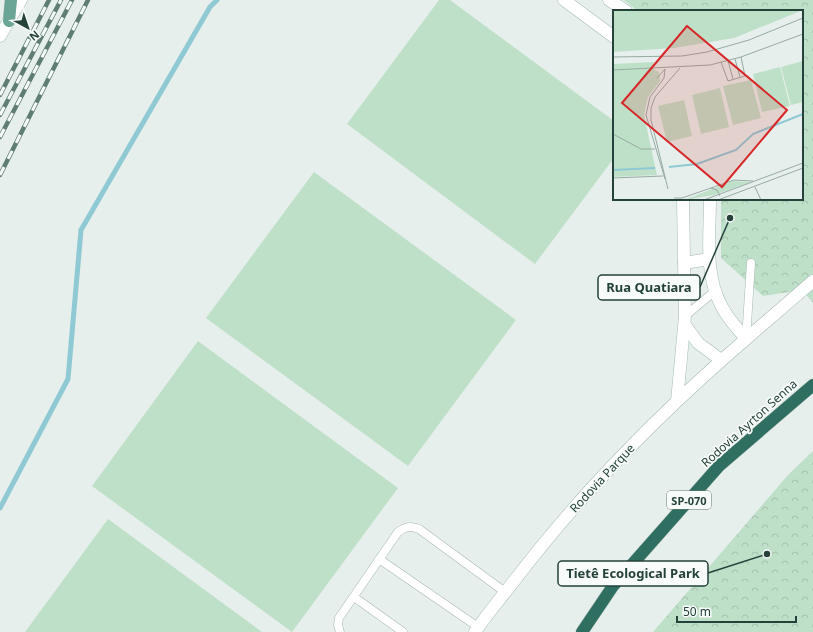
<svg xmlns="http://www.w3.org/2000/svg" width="813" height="632" viewBox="0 0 813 632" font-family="'Noto Sans',sans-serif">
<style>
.park{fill:url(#park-crowns)}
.pitch{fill:#bfe0c8}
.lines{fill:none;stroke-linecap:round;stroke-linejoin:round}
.stream{stroke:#8ec9d4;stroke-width:5}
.lane-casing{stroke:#a8b8b2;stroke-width:9}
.street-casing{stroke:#a8b8b2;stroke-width:13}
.secondary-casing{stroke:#a4bbb3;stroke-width:13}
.primary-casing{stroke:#c2cac8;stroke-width:13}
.highway-casing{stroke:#c2cac8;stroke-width:13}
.lane{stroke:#fff;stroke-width:8}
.street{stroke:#fff;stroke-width:12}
.secondary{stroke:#fff;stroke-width:12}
.primary{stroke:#6aa596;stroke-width:12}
.highway{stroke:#2f6f62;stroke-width:12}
.rail-casing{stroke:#5f7d75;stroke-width:4.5}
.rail{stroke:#f7fbf9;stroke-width:3;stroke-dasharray:9;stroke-linecap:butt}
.labels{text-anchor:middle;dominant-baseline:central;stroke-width:3.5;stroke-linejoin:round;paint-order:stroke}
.shield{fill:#f7fbf9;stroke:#637a73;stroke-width:1}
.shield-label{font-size:11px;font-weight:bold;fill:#24423a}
.street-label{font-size:12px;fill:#24423a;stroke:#f7fbf9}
.inset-river{fill:none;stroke:#8ec9d4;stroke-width:2}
.inset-road{fill:none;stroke:#98aaa4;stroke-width:1}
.view{fill:#d62828;fill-opacity:0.15;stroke:#d62828;stroke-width:2}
.inset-edge{fill:none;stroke:#24423a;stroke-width:2}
.leader{fill:none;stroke:#24423a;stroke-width:1.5}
.callout-dot{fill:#24423a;stroke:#f7fbf9;stroke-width:1.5}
.callout{fill:#f7fbf9;stroke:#24423a;stroke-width:1.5}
.callout-label{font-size:13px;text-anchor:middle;font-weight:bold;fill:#24423a}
</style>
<defs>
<pattern id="park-crowns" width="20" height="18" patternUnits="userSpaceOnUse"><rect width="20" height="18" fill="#bfe0c8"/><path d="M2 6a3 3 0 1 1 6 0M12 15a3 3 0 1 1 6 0" fill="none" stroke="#a4c1ad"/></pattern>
</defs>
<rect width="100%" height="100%" fill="#e6efeb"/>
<g class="park">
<path d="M 624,0 L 813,0 L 813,303 L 802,290 L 763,296 L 721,258 L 721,199 L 802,199 L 802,11 L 638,11 Z"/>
<path d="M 813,451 L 813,632 L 653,632 L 788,475 Z"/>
</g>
<g class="pitch">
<path d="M 439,0 L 450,0 L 614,121 L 614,158 L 535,264 L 347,124 Z"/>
<path d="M 314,172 L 516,320 L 408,466 L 206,318 Z"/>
<path d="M 198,341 L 398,488 L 292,632 L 92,486 Z"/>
<path d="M 108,519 L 262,632 L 25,632 Z"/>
</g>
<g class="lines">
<path class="stream" d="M 0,508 L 68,379 L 81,230 L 210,7 L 217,0"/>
<g class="lane-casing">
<g id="lane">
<path d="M 685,316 L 715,291"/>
<path d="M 746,339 L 751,263"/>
<path d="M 379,559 L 478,627"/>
<path d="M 354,597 L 403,632"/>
<path d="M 340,632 L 338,625 L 339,618 L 398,532 C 406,527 410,525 419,529 L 505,592"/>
</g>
</g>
<g class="street-casing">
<path id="street" d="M 746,339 L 813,281"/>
</g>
<g class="secondary-casing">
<g id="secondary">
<path d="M 564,0 L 614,37"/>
<path d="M 609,0 L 626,11"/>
<path d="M 0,36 L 21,0"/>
<path d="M 684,263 L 709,259"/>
<path d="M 685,325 L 698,343 L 721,360"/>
<path d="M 677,401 L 685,316 L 683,199"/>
<path d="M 475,632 C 487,614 501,598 514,581 C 582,492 661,412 746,339 C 738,329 728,319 722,307 C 704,275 710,235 710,199"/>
</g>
</g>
<g class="primary-casing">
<path id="primary" d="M 9,21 L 11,0"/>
</g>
<g class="highway-casing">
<path id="highway" d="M 582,632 L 613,586 L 719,466 L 813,385"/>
</g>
<use href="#lane" class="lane"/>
<use href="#street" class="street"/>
<use href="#secondary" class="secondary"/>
<use href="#primary" class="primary"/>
<use href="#highway" class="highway"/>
<g class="rail-casing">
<g id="rail">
<path d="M 0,95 L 49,0"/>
<path d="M 0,115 L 61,0"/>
<path d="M 0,137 L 72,0"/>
<path d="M 0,175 L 88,0"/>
</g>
</g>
<use href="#rail" class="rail"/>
</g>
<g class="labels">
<rect class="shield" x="667" y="491" width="44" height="18" rx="3"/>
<g class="shield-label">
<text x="689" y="500">SP-070</text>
</g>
<g class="street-label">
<text transform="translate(749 423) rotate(-42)">Rodovia Ayrton Senna</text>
<text transform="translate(602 478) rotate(-47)">Rodovia Parque</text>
</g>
</g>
<g transform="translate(613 10)">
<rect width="190" height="190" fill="#e6efeb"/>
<path d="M 0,0 L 190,0 L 121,28 L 61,38 L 0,42 ZM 41,52 L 40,59 L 46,62 L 47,71 L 35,87 L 31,105 L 44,165 L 0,167 L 0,54 ZM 120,171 L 138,172 L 101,185 L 71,190 Z" fill="#bfe0c8"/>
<path d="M 190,51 L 190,92 L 178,95 L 168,57 ZM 167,57 L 177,96 L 149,102 L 140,64 ZM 138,70 L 148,108 L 120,115 L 110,76 ZM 107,78 L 116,117 L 88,124 L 79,85 ZM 71,90 L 79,126 L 54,132 L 45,96 Z" fill="#bfe0c8"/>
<path class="inset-river" d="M 56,157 L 84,154 L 123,140 L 140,124 L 190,104M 0,160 L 42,158"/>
<path class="inset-road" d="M 0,47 L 69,46 L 94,42 L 136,30 L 190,8M 122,49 L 127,67M 115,51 L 120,69M 108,52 L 115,71 L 132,66 L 128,47M 0,60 L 97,55 L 128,47 L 190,24M 44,68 L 52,59M 0,124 L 28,139 L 42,139M 0,168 L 50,166M 52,169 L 33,105 L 37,87 L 51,68 L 52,59M 142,177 L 148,190M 98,178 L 104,180 L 107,186M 55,179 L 38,110 L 38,98 L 42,87 L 67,58M 61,188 L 69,188 L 121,170 L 140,171M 91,190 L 190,153M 105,190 L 190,158"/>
<path class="view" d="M 74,16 L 174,100 L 109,177 L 9,93 Z"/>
<rect width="190" height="190" class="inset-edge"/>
</g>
<path class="leader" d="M730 218L700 287M767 554L708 573"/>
<g class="callout-dot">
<circle cx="730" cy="218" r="4"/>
<circle cx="767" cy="554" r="4"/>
</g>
<g class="callout">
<rect x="598" y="275" width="102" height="25" rx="4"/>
<rect x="558" y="561" width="150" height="25" rx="4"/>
</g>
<g class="callout-label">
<text x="649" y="292">Rua Quatiara</text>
<text x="633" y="578">Tietê Ecological Park</text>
</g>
<g transform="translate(28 28) rotate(140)" stroke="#f7fbf9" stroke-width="3" paint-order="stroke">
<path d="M0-3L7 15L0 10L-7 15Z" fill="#24423a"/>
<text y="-6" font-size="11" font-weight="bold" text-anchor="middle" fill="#24423a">N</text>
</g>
<path d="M677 616v6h119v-6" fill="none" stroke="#24423a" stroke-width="2"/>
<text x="683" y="616" font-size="12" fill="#24423a" stroke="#f7fbf9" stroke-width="3" paint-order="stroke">50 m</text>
</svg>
